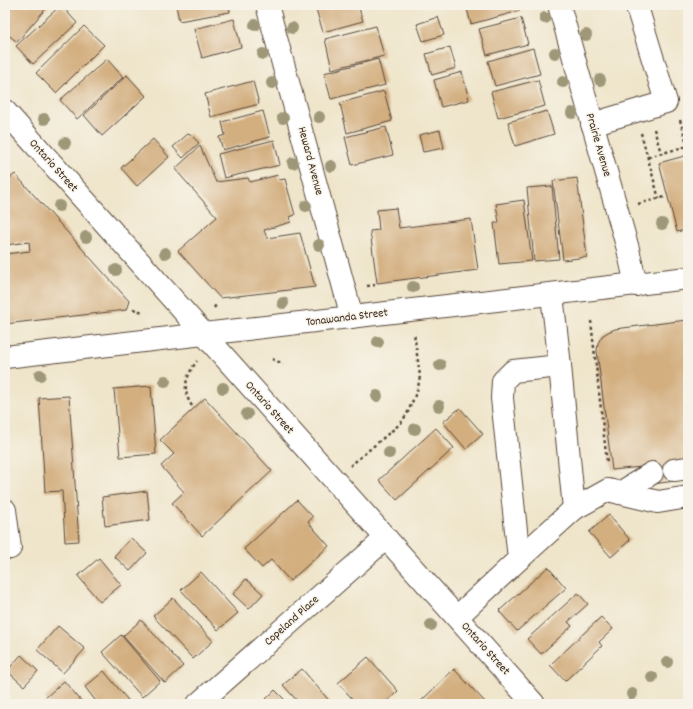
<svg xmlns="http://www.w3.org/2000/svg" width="693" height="709" viewBox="0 0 693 709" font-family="Dekko,sans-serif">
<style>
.building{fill:#d3af80}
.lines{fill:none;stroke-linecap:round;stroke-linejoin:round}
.minor-casing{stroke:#564638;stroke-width:24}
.path{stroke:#564638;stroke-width:2.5;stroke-dasharray:3 3;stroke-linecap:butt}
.minor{stroke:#fff;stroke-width:22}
.tree{fill:#9e9778}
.labels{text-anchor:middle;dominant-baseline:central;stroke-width:3;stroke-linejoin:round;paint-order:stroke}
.street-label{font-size:12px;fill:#3b2a1e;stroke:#f7f3e8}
</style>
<rect width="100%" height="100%" fill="#f7f3e8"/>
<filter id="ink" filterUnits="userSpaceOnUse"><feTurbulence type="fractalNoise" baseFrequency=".025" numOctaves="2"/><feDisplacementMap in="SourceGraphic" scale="8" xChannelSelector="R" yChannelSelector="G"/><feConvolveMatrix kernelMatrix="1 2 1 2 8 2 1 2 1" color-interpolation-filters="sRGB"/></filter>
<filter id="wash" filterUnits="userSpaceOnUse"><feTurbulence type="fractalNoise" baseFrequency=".012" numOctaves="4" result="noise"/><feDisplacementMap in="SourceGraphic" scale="16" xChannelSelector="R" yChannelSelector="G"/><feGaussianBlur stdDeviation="0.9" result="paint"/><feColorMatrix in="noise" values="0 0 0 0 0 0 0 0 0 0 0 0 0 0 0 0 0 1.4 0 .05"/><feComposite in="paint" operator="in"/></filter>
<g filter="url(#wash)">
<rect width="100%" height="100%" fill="#efe5cb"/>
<g id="blocks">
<g class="building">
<path d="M 13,5 L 49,5 L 17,42 L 5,32 L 5,15 Z"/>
<path d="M 61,5 L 77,23 L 33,64 L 16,46 Z"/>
<path d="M 176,5 L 229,5 L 230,12 L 179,21 Z"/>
<path d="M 330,5 L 358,5 L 363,21 L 323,32 L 316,9 Z"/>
<path d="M 466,5 L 517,5 L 519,11 L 471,24 Z"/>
<path d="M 438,17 L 444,35 L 423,41 L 417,24 Z"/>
<path d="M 521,18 L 528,44 L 487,55 L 479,29 Z"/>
<path d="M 234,19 L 241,47 L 202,58 L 194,29 Z"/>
<path d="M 84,26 L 104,45 L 56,93 L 36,73 Z"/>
<path d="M 376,26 L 384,56 L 332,69 L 325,39 Z"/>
<path d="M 450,47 L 456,68 L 432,75 L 426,54 Z"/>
<path d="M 533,48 L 540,74 L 495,86 L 488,61 Z"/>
<path d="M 107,59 L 123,77 L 77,119 L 60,100 Z"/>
<path d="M 378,59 L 385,85 L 331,99 L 324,73 Z"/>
<path d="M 462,72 L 469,100 L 441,107 L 434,80 Z"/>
<path d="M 127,75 L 146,96 L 102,136 L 84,115 Z"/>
<path d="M 538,80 L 545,106 L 498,118 L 491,92 Z"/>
<path d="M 253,81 L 259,104 L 211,117 L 205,94 Z"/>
<path d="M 384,91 L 392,121 L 347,133 L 340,103 Z"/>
<path d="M 263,111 L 270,137 L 223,150 L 219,137 L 225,135 L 222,122 Z"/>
<path d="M 547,111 L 554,134 L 515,146 L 508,122 Z"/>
<path d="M 386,127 L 393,155 L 352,165 L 345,137 Z"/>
<path d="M 440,130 L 444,148 L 423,152 L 419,135 Z"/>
<path d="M 189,133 L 199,143 L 183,158 L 173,147 Z"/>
<path d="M 153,139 L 169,157 L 137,186 L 121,168 Z"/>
<path d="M 274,140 L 280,165 L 224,178 L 218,154 Z"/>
<path d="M 200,146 L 216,182 L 248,178 L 250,182 L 278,175 L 279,180 L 285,179 L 295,215 L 290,217 L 291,222 L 264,230 L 267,238 L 300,233 L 315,287 L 220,298 L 178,251 L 217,217 L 175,169 Z"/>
<path d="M 688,155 L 688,229 L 677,232 L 659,163 Z"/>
<path d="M 15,174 L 129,301 L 126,310 L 5,324 L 5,254 L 30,251 L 29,242 L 5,245 L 5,182 Z"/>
<path d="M 577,178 L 587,257 L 563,260 L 553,181 Z"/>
<path d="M 552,186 L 559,259 L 534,261 L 527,188 Z"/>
<path d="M 524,200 L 532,261 L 499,264 L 494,223 L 499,223 L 496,204 Z"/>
<path d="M 396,208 L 399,228 L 471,219 L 478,270 L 377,283 L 370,231 L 379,230 L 377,210 Z"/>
<path d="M 687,320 L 688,330 L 688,461 L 673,463 L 675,481 L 653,484 L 651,466 L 612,470 L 597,351 L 598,343 L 602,336 L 608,332 L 615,329 Z"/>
<path d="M 151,386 L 156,454 L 120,457 L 114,389 Z"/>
<path d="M 69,396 L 79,541 L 65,542 L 62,491 L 45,492 L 39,398 Z"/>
<path d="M 205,398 L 272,471 L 202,536 L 172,503 L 184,492 L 161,466 L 174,454 L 160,440 Z"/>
<path d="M 460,408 L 483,434 L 466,449 L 443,422 Z"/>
<path d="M 436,428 L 454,448 L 397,500 L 379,480 Z"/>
<path d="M 147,491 L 150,520 L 105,526 L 102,497 Z"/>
<path d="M 297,500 L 313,517 L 308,522 L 329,546 L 290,581 L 271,560 L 262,568 L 244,549 Z"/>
<path d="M 609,515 L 630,540 L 611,557 L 589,532 Z"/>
<path d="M 131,538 L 147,553 L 130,571 L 114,556 Z"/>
<path d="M 99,558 L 121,585 L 100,602 L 78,576 Z"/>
<path d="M 548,567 L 566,588 L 517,631 L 499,611 Z"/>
<path d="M 201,572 L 238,613 L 218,630 L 181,590 Z"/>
<path d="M 246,579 L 263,594 L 249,609 L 233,594 Z"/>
<path d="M 578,593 L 588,604 L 568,622 L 572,626 L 541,654 L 527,639 Z"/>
<path d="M 173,598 L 213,641 L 193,659 L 153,616 Z"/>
<path d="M 601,617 L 613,629 L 599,642 L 602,646 L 565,681 L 550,665 Z"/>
<path d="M 141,620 L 183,666 L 165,683 L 123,636 Z"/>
<path d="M 58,626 L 85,649 L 63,673 L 37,650 Z"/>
<path d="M 121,635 L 160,681 L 142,697 L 102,652 Z"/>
<path d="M 21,655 L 38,671 L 24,686 L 7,671 Z"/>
<path d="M 368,657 L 398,691 L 384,704 L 357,704 L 338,683 Z"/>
<path d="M 302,669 L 332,704 L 300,704 L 283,685 Z"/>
<path d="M 454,669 L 487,704 L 418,704 Z"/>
<path d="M 104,671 L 131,704 L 98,704 L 85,687 Z"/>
<path d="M 64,681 L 84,704 L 50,704 L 45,698 Z"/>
<path d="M 275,690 L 289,704 L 261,704 Z"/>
</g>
</g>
</g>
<g filter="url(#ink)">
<use href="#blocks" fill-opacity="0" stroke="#564638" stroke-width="1"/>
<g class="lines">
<g class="minor-casing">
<g id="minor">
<path d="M 267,5 L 352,317"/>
<path d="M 559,5 L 628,249 L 636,285"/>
<path d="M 5,111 L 534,704"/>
<path d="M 592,124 L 666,102 L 637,7"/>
<path d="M 5,357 L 688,278"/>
<path d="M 560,366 L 574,509"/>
<path d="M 674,470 L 688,468"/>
<path d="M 620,493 L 652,473"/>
<path d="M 5,510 L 10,548"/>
<path d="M 519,559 L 574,509 L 608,490 L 658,502 L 688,497"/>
<path d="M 457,617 L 519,559 L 502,398 L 503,381 L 513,371 L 560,366 L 552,295"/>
<path d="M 198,704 L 386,538"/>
</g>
</g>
<g class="path">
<path d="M 680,120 L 688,147"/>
<path d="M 654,129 L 661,153"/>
<path d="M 641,133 L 659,199"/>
<path d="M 648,157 L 688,146"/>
<path d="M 638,204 L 664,197"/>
<path d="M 367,286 L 375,285"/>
<path d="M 214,308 L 217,303"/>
<path d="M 133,309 L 143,312"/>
<path d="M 591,321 L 607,463"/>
<path d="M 272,359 L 283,364"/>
<path d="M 192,406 C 181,390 186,376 197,361"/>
<path d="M 350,466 L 401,423 L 408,412 L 418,388 L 420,376 L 414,333"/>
</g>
<use href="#minor" class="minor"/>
</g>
<g class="tree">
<circle cx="545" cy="18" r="6"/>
<circle cx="255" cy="25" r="6"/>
<circle cx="292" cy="28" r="6"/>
<circle cx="586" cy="35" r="6"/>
<circle cx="555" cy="53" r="6"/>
<circle cx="263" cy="54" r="6"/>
<circle cx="600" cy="80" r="6"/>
<circle cx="563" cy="82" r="6"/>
<circle cx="272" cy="83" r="6"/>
<circle cx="572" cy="113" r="6"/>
<circle cx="319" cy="117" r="6"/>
<circle cx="283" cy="118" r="6"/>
<circle cx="44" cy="119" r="6"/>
<circle cx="65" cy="143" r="6"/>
<circle cx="293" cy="163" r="6"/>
<circle cx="331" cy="166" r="6"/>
<circle cx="59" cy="206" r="6"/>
<circle cx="306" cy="206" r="6"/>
<circle cx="662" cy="224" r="6"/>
<circle cx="86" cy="237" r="6"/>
<circle cx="319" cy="245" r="6"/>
<circle cx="165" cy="253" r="6"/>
<circle cx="116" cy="270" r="6"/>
<circle cx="413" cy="287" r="6"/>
<circle cx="283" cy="303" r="6"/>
<circle cx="378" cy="342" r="6"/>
<circle cx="440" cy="365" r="6"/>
<circle cx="40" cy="375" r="6"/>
<circle cx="165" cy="381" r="6"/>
<circle cx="223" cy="388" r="6"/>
<circle cx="377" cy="396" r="6"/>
<circle cx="439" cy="406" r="6"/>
<circle cx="247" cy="414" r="6"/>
<circle cx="415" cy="429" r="6"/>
<circle cx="389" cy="453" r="6"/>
<circle cx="431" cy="625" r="6"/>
<circle cx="667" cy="662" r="6"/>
<circle cx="652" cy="677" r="6"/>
<circle cx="632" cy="694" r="6"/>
</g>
</g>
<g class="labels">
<g class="street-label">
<text transform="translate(598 145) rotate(74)">Prairie Avenue</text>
<text transform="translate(310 161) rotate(75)">Heward Avenue</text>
<text transform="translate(53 166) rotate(48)">Ontario Street</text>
<text transform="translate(347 318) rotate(-7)">Tonawanda Street</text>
<text transform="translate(269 408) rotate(48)">Ontario Street</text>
<text transform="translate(292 621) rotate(-42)">Copeland Place</text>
<text transform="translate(485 649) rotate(48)">Ontario Street</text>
</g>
</g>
<rect width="693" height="709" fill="none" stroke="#f7f3e8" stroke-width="20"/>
</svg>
